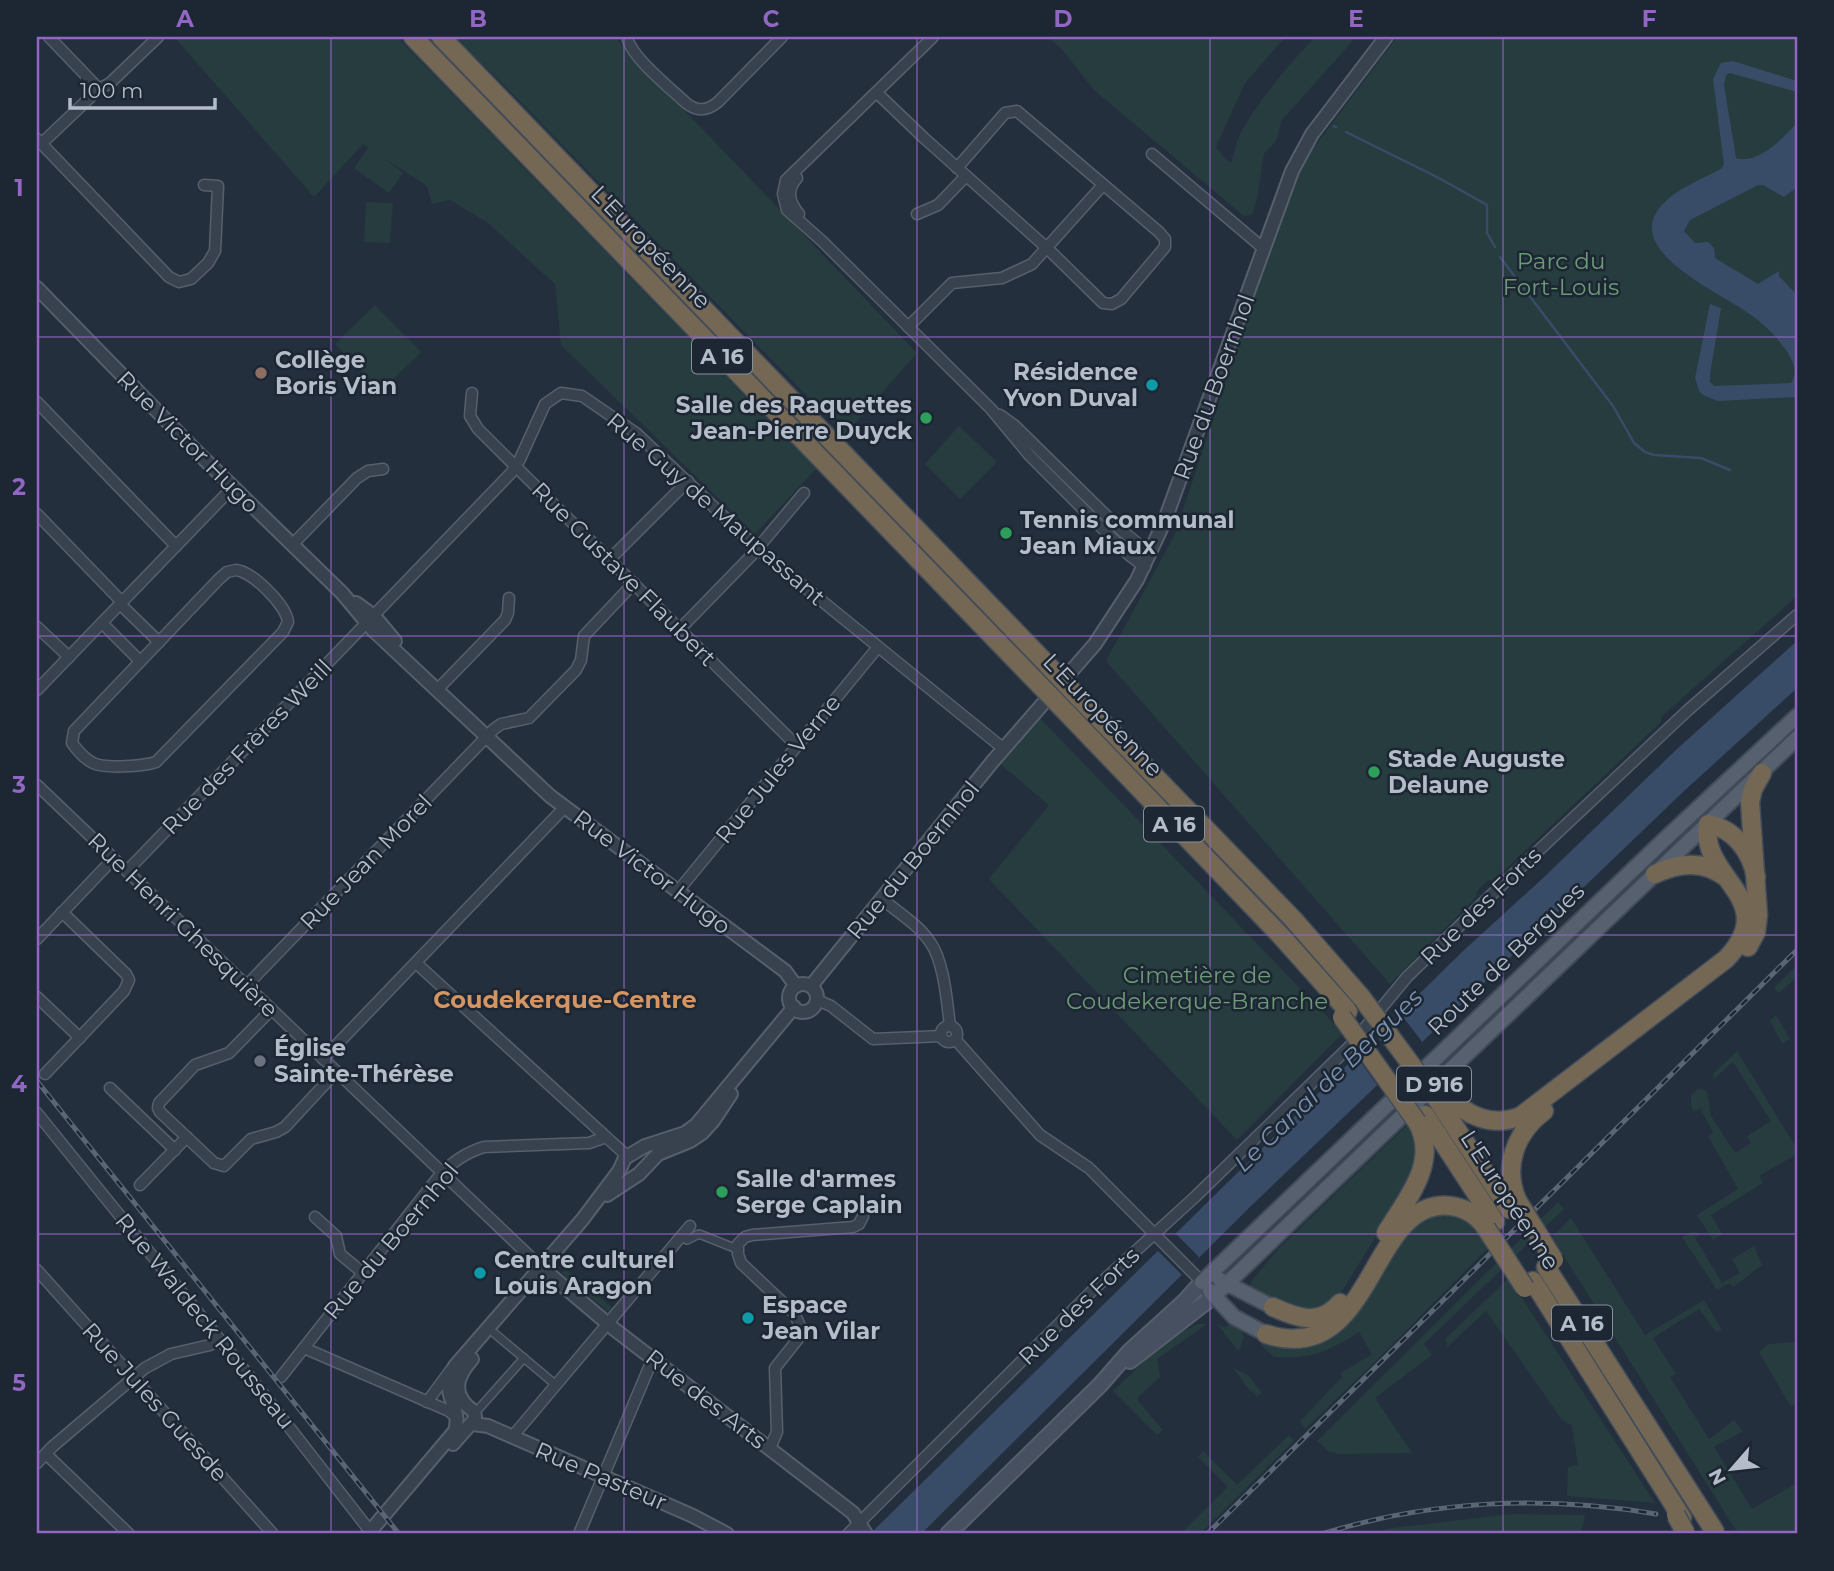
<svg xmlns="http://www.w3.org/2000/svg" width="1834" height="1571" viewBox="0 0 1834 1571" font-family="Montserrat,sans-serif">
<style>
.green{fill:#263c3f}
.water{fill:#394c67}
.pier{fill:#242f3e}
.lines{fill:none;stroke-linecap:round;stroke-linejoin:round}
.stream{stroke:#394c67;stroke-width:2.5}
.pedestrian-casing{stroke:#565f6c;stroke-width:10}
.minor-casing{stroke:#565f6c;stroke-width:13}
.tertiary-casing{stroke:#565f6c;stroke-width:16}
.secondary-casing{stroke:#565f6c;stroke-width:18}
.primary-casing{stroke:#414a57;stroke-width:18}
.motorway-casing{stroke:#434c59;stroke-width:21}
.pedestrian{stroke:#38414e;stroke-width:7}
.minor{stroke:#38414e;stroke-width:10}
.tertiary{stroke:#38414e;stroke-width:12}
.secondary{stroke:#465061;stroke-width:14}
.primary{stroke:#56606e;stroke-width:14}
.motorway{stroke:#746855;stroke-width:18}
.rail-casing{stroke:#5a6575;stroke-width:5}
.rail{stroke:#1d2633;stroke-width:2.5;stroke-dasharray:8;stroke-linecap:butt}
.motorway-bridge-casing{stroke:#434c59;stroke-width:21;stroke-linecap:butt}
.motorway-bridge{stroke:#746855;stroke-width:18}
.grid{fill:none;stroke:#9266c3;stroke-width:2;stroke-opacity:0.55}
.education-dot{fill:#8d6e63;stroke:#1d2633;stroke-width:2.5}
.culture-dot{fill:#0f9aa8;stroke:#1d2633;stroke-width:2.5}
.leisure-dot{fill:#2e9e5b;stroke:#1d2633;stroke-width:2.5}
.worship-dot{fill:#6b7280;stroke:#1d2633;stroke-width:2.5}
.labels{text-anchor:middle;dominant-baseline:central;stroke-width:5;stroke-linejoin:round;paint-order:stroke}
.shield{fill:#1d2633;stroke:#878f9c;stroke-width:2}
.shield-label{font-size:21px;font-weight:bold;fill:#b4bcc9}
.street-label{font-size:23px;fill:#b4bcc9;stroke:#1d2633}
.park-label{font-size:23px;fill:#6b9a76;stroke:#1d2633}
.poi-label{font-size:23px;font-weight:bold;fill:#b4bcc9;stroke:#1d2633;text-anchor:start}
.neighbourhood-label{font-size:24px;font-weight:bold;fill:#d59563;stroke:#1d2633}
.water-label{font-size:24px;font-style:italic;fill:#7c92b1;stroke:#1d2633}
.neatline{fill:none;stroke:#9266c3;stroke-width:2.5}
.grid-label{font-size:23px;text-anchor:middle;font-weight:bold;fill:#9266c3}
</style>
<rect width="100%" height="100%" fill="#242f3e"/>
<g class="green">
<path d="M 177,37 L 397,37 L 816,469 L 755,534 L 561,345 L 555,284 L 488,223 L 450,200 L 432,204 L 427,186 L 384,158 L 403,173 L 389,193 L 354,168 L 368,148 L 363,144 L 314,197 L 176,39 Z"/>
<path d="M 454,37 L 619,37 L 618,41 L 917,353 L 845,435 L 501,82 Z"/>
<path d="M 1047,37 L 1285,37 L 1245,83 L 1216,147 L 1226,160 L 1231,163 C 1234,156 1235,149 1237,142 C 1247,113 1293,60 1315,37 L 1356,37 L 1282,120 L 1276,141 L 1264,154 L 1257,199 L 1252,215 L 1244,216 L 1094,90 L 1061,48 Z"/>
<path d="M 1397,37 L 1797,37 L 1797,596 L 1661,717 L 1661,722 L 1493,881 L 1488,880 L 1477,891 L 1476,897 L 1390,984 L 1106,661 L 1175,534 L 1270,248 L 1303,162 Z"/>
<path d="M 366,202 L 393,203 L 390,243 L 364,242 Z"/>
<path d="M 375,305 L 421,352 L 381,391 L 335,344 Z"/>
<path d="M 959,426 L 997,462 L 960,499 L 925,464 Z"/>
<path d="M 1039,717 L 1343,1033 L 1237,1140 L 989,879 L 1049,805 L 1000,764 Z"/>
<path d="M 1797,965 L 1797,977 L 1779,993 L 1774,988 Z"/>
<path d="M 1776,1015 L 1790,1039 L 1782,1044 L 1770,1021 Z"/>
<path d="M 1737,1051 L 1797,1149 L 1797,1154 L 1759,1176 L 1763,1183 L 1711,1215 L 1722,1234 L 1713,1240 L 1697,1215 L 1738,1189 L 1708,1136 L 1713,1132 L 1700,1108 L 1694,1112 L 1691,1105 L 1691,1095 L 1700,1088 L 1707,1092 L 1711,1116 L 1735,1153 L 1751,1143 L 1747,1136 L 1771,1121 L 1733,1062 L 1713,1080 L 1714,1073 Z"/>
<path d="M 1409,1123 L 1419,1138 L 1418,1152 L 1410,1181 L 1336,1301 C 1301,1322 1286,1306 1254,1290 L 1250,1283 L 1278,1249 Z"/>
<path d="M 1558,1202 L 1564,1209 L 1424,1344 L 1432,1355 L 1375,1398 L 1412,1453 L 1339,1454 L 1330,1452 L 1317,1441 Z"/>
<path d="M 1451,1214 L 1476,1224 L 1489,1247 L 1379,1358 L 1305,1429 L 1300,1421 L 1342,1377 L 1341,1373 L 1372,1354 L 1359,1332 C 1328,1352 1311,1359 1274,1357 L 1261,1345 L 1264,1342 L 1299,1345 L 1391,1253 L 1421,1217 Z"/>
<path d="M 1571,1218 L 1645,1335 L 1704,1300 L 1722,1330 L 1716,1332 L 1699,1309 L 1653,1338 L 1676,1374 L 1670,1377 L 1709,1439 L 1734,1420 L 1743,1431 L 1714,1447 L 1752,1509 L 1797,1483 L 1797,1534 L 1746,1534 L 1735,1529 L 1552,1237 Z"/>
<path d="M 1694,1231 L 1700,1234 L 1695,1238 L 1722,1283 L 1740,1273 L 1732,1259 L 1754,1246 L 1762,1265 L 1733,1287 L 1730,1283 L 1717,1290 L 1682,1237 Z"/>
<path d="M 566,1269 L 614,1309 L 612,1315 L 562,1273 Z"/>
<path d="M 1509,1278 L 1655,1503 L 1567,1496 L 1568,1467 L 1578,1465 L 1572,1426 L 1562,1420 L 1486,1311 L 1447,1347 L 1446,1338 Z"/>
<path d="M 1236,1322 L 1244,1336 L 1239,1352 L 1218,1325 L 1225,1327 Z"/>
<path d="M 1198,1324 L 1207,1324 L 1157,1359 L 1160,1377 L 1138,1397 L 1138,1401 L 1163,1430 L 1157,1435 L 1113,1391 C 1139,1367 1165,1338 1198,1324 Z"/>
<path d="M 1797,1342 L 1797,1402 L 1791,1407 L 1759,1352 L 1768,1344 Z"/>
<path d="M 1233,1368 L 1248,1375 L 1262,1393 L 1257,1396 L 1253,1391 L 1251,1392 Z"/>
<path d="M 1289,1435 L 1294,1441 L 1200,1534 L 1180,1534 L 1228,1487 L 1198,1457 L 1203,1451 L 1237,1485 Z"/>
<path d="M 1512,1514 L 1585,1515 L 1581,1534 L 1370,1534 L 1392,1528 Z"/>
</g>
<g class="water">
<path d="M 1733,61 L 1797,81 L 1797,92 L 1730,73 L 1726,75 L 1724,85 L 1736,158 C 1758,165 1783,138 1797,123 L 1797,187 L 1784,197 L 1763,185 L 1758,185 L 1690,220 L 1684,231 L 1695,243 L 1708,242 L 1714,248 L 1715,258 L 1758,284 L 1779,271 L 1779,276 L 1797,295 L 1797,397 L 1718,401 L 1703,395 L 1699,391 L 1695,378 L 1710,304 L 1721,308 L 1710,374 L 1710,382 L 1714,386 L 1791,383 C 1798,372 1794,364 1788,353 C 1776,335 1760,320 1742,309 C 1717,292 1632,253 1656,213 C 1670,190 1700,181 1722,168 L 1724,164 L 1713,79 L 1721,63 Z"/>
<path d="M 1797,641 L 1797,688 L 1683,792 L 1250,1207 L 921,1534 L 870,1534 L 1462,952 L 1542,879 L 1677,749 Z"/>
</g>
<g class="pier">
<path d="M 1400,1013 L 1423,1043 L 1378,1086 L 1356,1056 Z"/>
<path d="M 1175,1233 L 1199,1257 L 1182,1275 L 1157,1250 Z"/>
</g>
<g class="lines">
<g class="stream">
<path d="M 1334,126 L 1336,127"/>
<path d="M 1346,132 L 1437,177 L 1487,205 L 1487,233 L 1495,247"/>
<path d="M 1500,257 L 1613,406 L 1634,443 L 1645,452 L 1654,455 L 1701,458 L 1730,470"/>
</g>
<g class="pedestrian-casing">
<g id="pedestrian">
<path d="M 681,1236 L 687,1240 L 699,1234 L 737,1249"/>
<path d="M 494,1333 L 556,1385"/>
<path d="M 475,1413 L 524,1358"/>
</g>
</g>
<g class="minor-casing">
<g id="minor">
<path d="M 49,37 L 99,89"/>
<path d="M 627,37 C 631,57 670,88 686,103 C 697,112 707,111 718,102 L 782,37"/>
<path d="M 933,37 L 786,180 L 783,194 L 787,210 L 822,241 L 991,409 L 1030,456 L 1129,555 L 1145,567"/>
<path d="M 877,93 L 924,138 L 1048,249 L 1103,303 L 1112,304 L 1121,299 L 1165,247 L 1165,239 L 1159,232 L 1017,111 L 1005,113 L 957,168"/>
<path d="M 37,139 L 169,277 L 179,282 L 191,279 L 208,263 L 215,251 L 218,186 L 204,185"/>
<path d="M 41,144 L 99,89 L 110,83 L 158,37"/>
<path d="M 1152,154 L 1263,248"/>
<path d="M 797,178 C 786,190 789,202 799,214"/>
<path d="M 917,214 L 938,205 L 966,176"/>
<path d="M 908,327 L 952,283 L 1002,278 L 1032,264 L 1103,185"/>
<path d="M 472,393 L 470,416 L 478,429 L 797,746"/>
<path d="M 37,402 L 176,546"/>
<path d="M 1000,415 L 1014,425 L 1121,530 L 1151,554"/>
<path d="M 37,514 L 122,602"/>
<path d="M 292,545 L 357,478 L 368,471 L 383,469"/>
<path d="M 610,559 L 688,481"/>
<path d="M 236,570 C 253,572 286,605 288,622 L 283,632 L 156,762 C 144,766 105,769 93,763 C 85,759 77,750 72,743 L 74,731 L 219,579 L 227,572 Z"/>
<path d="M 120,604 L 159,642"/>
<path d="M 102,623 L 140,661"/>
<path d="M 37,627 L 69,657"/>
<path d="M 680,629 L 751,556 L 804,493"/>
<path d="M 37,690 L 233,487"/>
<path d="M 437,690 L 505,620 L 508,613 L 509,598"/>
<path d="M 37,785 L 542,1268"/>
<path d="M 127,871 L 511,473 L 520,459 L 545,404 L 561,393 L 582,396 L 636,433 L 758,549 L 1004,749"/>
<path d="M 678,891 L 878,647"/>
<path d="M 881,898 C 897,912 918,924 930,942 C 944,961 947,1002 950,1026"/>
<path d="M 37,939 L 113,859"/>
<path d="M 416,963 L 627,1156"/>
<path d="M 246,986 L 494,729 L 501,724 L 529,718 L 576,670 L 581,660 L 584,636 L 634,583"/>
<path d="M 37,997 L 80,1038"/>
<path d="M 817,1000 L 831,1006 L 873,1039 L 942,1036"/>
<path d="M 271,1010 L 229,1053 L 195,1065 L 159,1103 L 158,1108 L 160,1112 L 214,1163 L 224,1166 L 251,1139 L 276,1132 L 285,1127 L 336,1072"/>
<circle cx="949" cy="1034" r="8"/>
<path d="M 955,1039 L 1040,1135 L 1089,1168 L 1202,1282"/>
<path d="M 323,1059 L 565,807"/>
<path d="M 45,1074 L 124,991 L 129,980 L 126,974 L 62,912"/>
<path d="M 110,1088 L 175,1150"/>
<path d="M 37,1113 L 254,1382 L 370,1531"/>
<path d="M 140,1185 L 187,1137"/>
<path d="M 315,1217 L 336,1236 L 340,1254 L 362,1272"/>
<path d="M 37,1270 L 273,1534"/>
<path d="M 304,1348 L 449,1411 L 456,1417"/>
<path d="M 281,1377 L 436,1180 C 449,1164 464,1153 484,1147 L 589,1143 L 606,1137"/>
<path d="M 427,1402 L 450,1371"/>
<path d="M 512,1437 L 690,1226"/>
<path d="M 770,1448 L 777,1432 L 775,1368 L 798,1339 L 801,1328 L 794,1313 L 741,1263 L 738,1254 L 738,1244 L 745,1237 L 752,1235 L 853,1227 L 859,1224 L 863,1216"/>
<path d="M 46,1454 L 129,1534"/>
<path d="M 37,1463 L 52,1447 L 145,1368 L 171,1354 L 210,1345 L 220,1340"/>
<path d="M 579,1534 L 653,1358"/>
<path d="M 848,1534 L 1094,1289 L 1196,1196 L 1349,1047 L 1407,977 L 1487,899 L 1687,711 L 1797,615"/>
</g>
</g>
<g class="tertiary-casing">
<g id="tertiary">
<path d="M 37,288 L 198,453 L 342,593 L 373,630 L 550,796 L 785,971 L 796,986"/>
<path d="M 356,603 L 374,616 L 395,641"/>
<circle cx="803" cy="998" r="14"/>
<path d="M 811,986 L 993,761 L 1095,644 L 1137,580 L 1165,520 L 1292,171 L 1312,134 L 1386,37"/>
<path d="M 607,1195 L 639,1174 L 658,1154 L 690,1141 L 702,1133 L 713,1121 L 731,1094"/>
<path d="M 542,1268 L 614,1329 L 853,1513 L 866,1534"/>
<path d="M 473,1424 L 488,1426 L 693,1516 L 727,1534"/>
<path d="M 453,1444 L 475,1419 C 475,1411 473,1411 467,1406 C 451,1390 459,1374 472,1359"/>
<path d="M 368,1534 L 455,1431 C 463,1405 437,1393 455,1366 L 582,1220 L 619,1171 L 625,1158 L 645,1146 L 685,1133 L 696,1125 L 794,1007"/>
</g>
</g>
<g class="secondary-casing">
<g id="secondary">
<path d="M 1130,1361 L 1214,1296"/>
<path d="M 948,1534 L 1100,1385 L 1129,1352 L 1184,1302 L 1202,1282"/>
</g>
</g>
<g class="primary-casing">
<g id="primary">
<path d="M 1220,1280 L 1273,1307"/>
<path d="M 1202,1282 L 1664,840 L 1797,716"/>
<path d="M 1210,1291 L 1234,1317 L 1266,1334"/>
<path d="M 1214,1296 L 1797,738"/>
</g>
</g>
<g class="motorway-casing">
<g id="motorway">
<path d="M 413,37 L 1030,675"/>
<path d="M 441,37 L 1043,660"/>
<path d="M 1080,699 L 1293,919 L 1362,998"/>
<path d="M 1066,712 L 1281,936 L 1348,1011"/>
<path d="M 1655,874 C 1678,863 1702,860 1724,876"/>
<path d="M 1748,947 L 1756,932 L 1758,915 L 1750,802 L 1753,789 L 1762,773"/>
<path d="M 1446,1093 C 1465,1116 1492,1128 1521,1116 L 1726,959 C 1783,899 1699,879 1708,824 C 1735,829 1751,852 1756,877"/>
<path d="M 1438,1101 L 1509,1209"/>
<path d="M 1425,1115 L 1495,1222"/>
<path d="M 1517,1200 C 1503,1166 1515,1133 1544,1111"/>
<path d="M 1386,1233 C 1406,1200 1440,1162 1417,1122"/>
<path d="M 1546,1267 L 1712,1527"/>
<path d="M 1533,1281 L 1682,1518"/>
<path d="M 1273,1307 C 1297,1318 1320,1327 1340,1303"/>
<path d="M 1266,1334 C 1375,1370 1368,1196 1451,1206 C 1466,1208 1478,1216 1486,1228"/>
</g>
</g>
<use href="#pedestrian" class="pedestrian"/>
<use href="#minor" class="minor"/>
<use href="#tertiary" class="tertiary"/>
<use href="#secondary" class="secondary"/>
<use href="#primary" class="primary"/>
<use href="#motorway" class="motorway"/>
<g class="rail-casing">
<g id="rail">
<path d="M 37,1081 L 399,1534"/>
<path d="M 1207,1534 L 1797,950"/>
<path d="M 1322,1534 C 1429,1500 1546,1495 1656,1514"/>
</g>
</g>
<use href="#rail" class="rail"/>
<g class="motorway-bridge-casing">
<g id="motorway-bridge">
<path d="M 1043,660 L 1080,699"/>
<path d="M 1030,675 L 1066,712"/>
<path d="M 1362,998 L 1438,1101"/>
<path d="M 1342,1017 L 1417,1122"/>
<path d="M 1517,1200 L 1554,1260"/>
<path d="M 1486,1228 L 1525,1288"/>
<path d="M 1676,1515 L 1686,1534"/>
<path d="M 1712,1527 L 1716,1534"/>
</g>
</g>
<use href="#motorway-bridge" class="motorway-bridge"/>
</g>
<path class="grid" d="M 331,37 L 331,1534M 624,37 L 624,1534M 917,37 L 917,1534M 1210,37 L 1210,1534M 1503,37 L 1503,1534M 37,337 L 1797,337M 37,636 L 1797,636M 37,935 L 1797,935M 37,1234 L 1797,1234"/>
<circle class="education-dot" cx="261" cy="373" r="7"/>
<g class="culture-dot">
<circle cx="1152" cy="385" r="7"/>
<circle cx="480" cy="1273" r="7"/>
<circle cx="748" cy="1318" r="7"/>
</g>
<g class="leisure-dot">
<circle cx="926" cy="418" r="7"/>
<circle cx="1006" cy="533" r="7"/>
<circle cx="1374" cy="772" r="7"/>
<circle cx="722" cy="1192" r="7"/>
</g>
<circle class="worship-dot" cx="260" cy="1061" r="7"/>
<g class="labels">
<g class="shield">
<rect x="692" y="338.5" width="60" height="35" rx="5"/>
<rect x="1144" y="806.5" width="60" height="35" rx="5"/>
<rect x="1397" y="1066.5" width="74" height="35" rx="5"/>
<rect x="1552" y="1305.5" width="60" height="35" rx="5"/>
</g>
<g class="shield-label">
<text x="722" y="356">A 16</text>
<text x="1174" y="824">A 16</text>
<text x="1434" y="1084">D 916</text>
<text x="1582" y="1323">A 16</text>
</g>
<g class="street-label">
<text transform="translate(651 247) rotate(46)">L'Européenne</text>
<text transform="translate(1214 387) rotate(-70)">Rue du Boernhol</text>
<text transform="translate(188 442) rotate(45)">Rue Victor Hugo</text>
<text transform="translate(716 509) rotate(41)">Rue Guy de Maupassant</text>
<text transform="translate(624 574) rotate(45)">Rue Gustave Flaubert</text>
<text transform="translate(1103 715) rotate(46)">L'Européenne</text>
<text transform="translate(247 747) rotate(-46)">Rue des Frères Weill</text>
<text transform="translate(778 769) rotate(-51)">Rue Jules Verne</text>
<text transform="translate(913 860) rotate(-51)">Rue du Boernhol</text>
<text transform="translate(366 862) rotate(-46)">Rue Jean Morel</text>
<text transform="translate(652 872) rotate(37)">Rue Victor Hugo</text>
<text transform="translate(1481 906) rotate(-44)">Rue des Forts</text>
<text transform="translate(183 925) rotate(44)">Rue Henri Ghesquière</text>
<text transform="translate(1506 959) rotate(-44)">Route de Bergues</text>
<text transform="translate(1510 1200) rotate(57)">L'Européenne</text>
<text transform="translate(391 1241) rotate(-50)">Rue du Boernhol</text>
<text transform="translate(1079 1306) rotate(-44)">Rue des Forts</text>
<text transform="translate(205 1321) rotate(51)">Rue Waldeck Rousseau</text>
<text transform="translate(706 1399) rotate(38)">Rue des Arts</text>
<text transform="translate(155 1402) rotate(48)">Rue Jules Guesde</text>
<text transform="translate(601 1476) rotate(23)">Rue Pasteur</text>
</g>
<g class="park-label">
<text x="1561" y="261">Parc du<tspan x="1561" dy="26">Fort-Louis</tspan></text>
<text x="1197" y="975">Cimetière de<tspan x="1197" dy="26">Coudekerque-Branche</tspan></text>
</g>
<g class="poi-label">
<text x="275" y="360">Collège<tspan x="275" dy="26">Boris Vian</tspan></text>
<text x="1138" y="372" text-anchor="end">Résidence<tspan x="1138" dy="26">Yvon Duval</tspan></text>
<text x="912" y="405" text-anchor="end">Salle des Raquettes<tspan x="912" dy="26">Jean-Pierre Duyck</tspan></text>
<text x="1020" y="520">Tennis communal<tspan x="1020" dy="26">Jean Miaux</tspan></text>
<text x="1388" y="759">Stade Auguste<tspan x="1388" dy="26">Delaune</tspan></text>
<text x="274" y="1048">Église<tspan x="274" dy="26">Sainte-Thérèse</tspan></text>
<text x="736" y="1179">Salle d'armes<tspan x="736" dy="26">Serge Caplain</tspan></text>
<text x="494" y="1260">Centre culturel<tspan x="494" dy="26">Louis Aragon</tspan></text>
<text x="762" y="1305">Espace<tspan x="762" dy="26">Jean Vilar</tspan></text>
</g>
<g class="neighbourhood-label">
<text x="565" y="999">Coudekerque-Centre</text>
</g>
<g class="water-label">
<text transform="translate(1328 1080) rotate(-44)">Le Canal de Bergues</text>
</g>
</g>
<rect width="1834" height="1571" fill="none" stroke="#1d2633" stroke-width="77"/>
<g transform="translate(1732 1469) rotate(242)" stroke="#1d2633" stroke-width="5" paint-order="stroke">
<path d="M0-5L12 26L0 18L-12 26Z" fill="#b4bcc9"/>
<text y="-10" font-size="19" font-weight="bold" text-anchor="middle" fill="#b4bcc9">N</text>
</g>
<path d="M70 98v10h145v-10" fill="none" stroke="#b4bcc9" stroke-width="3.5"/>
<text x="80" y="98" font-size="21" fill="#b4bcc9" stroke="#1d2633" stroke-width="5" paint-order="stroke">100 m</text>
<rect x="38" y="38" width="1758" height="1494" class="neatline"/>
<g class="grid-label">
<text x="185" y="27">A</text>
<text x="478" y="27">B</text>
<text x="771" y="27">C</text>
<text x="1063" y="27">D</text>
<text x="1356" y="27">E</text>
<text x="1649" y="27">F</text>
<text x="19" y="196">1</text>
<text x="19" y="495">2</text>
<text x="19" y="793">3</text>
<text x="19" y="1092">4</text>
<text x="19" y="1391">5</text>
</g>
</svg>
